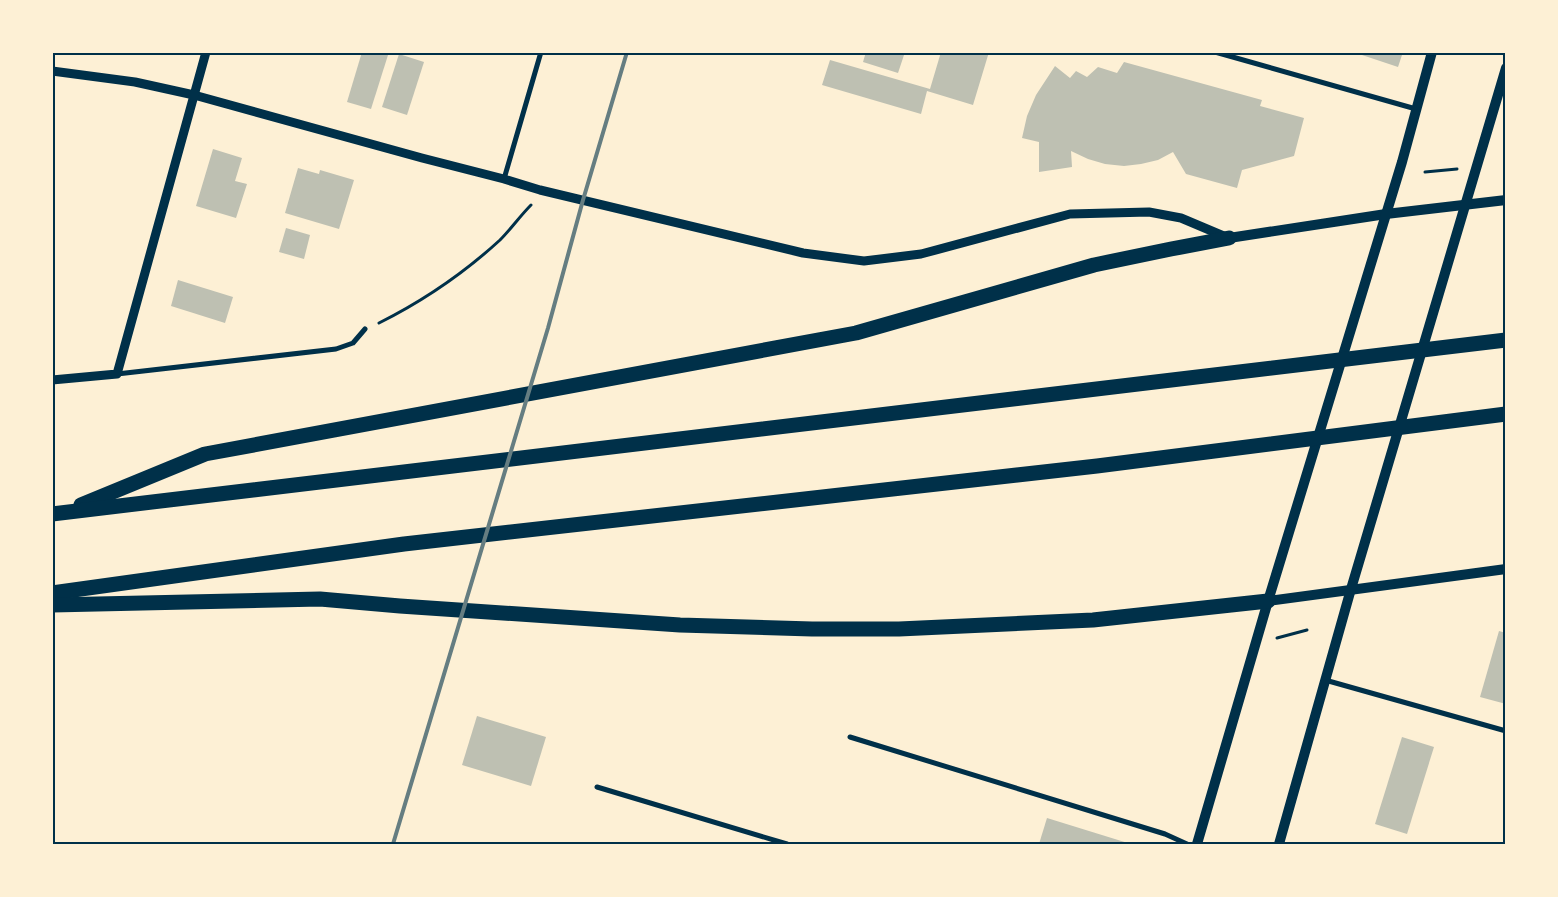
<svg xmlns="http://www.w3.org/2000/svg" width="1558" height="897" viewBox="0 0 1558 897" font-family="Overpass,sans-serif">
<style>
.building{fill:#bec0b2}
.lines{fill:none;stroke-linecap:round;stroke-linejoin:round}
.path{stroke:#003049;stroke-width:3}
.minor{stroke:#003049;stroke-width:5}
.tertiary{stroke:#003049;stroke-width:9}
.secondary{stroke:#003049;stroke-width:10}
.motorway{stroke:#003049;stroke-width:15}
.rail{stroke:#657d81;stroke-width:4}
.neatline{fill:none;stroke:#003049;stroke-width:2}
</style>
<rect width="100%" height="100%" fill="#fdf0d5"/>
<g class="building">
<path d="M 362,52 L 381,52 L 388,55 L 371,109 L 347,102 Z"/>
<path d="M 866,52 L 905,52 L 898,73 L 863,62 Z"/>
<path d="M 941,52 L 989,52 L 973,105 L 927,91 L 921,114 L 822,85 L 830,60 L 930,89 Z"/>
<path d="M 1353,52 L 1403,52 L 1398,67 Z"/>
<path d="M 399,54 L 424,62 L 407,115 L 382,107 Z"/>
<path d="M 1124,62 L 1262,100 L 1260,106 L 1304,118 L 1294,156 L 1242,170 L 1237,188 L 1186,174 L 1173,152 L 1158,160 L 1141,164 L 1124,166 L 1105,164 L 1088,159 L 1071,151 L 1072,167 L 1039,172 L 1039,142 L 1022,138 L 1027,116 L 1036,95 L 1055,66 L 1070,78 L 1076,71 L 1087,77 L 1098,67 L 1117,73 Z"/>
<path d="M 213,149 L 242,158 L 235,181 L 247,184 L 236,218 L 196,206 Z"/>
<path d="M 298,168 L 319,174 L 320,170 L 354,180 L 339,229 L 285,213 Z"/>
<path d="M 286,228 L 310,235 L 304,259 L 279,252 Z"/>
<path d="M 178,280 L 233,297 L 225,323 L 171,306 Z"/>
<path d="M 1499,631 L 1506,633 L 1506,704 L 1480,697 Z"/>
<path d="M 477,716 L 546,737 L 531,786 L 462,765 Z"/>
<path d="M 1402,737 L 1434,747 L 1407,834 L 1375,824 Z"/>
<path d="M 1047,818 L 1131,844 L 1039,844 Z"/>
</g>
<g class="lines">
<g class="path">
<path d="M 1425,172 L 1457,169"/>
<path d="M 379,323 C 423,301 464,273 500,240 C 511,229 520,216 531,205"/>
<path d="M 1277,638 L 1307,630"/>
</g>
<g class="minor">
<path d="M 1215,52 L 1416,109"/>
<path d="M 504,179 L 541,52"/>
<path d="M 117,374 L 336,349 L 353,343 L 365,329"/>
<path d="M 1325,680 L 1506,731"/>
<path d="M 850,737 L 1165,834 L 1187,844"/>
<path d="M 597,787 L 787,844"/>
</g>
<g class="tertiary">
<path d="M 52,71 L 135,82 L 194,95 L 422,158 L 504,179 L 540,190 L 803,253 L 864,261 L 921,254 L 1070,214 L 1149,212 L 1181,218 L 1226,237"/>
<path d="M 52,380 L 117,374 L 206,52"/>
</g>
<g class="secondary">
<path d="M 1229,238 L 1386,214 L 1506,200"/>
<path d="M 1268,601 L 1506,569"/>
<path d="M 1197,844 L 1268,601 L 1402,162 L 1432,52"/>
<path d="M 1279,844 L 1351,589 L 1506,68"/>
</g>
<g class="motorway">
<path d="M 81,505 L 205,454 L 856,333 L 1094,265 L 1171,249 L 1229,238"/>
<path d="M 52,514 L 1506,340"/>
<path d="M 52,593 L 404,544 L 1097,466 L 1506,414"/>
<path d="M 52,605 L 320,599 L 400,606 L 680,625 L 812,629 L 899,629 L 1093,620 L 1268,601"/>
</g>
<path class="rail" d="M 393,844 L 548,328 L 583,200 L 627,52"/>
</g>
<rect width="1558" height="897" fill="none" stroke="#fdf0d5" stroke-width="108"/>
<rect x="54" y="54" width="1450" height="789" class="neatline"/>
</svg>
